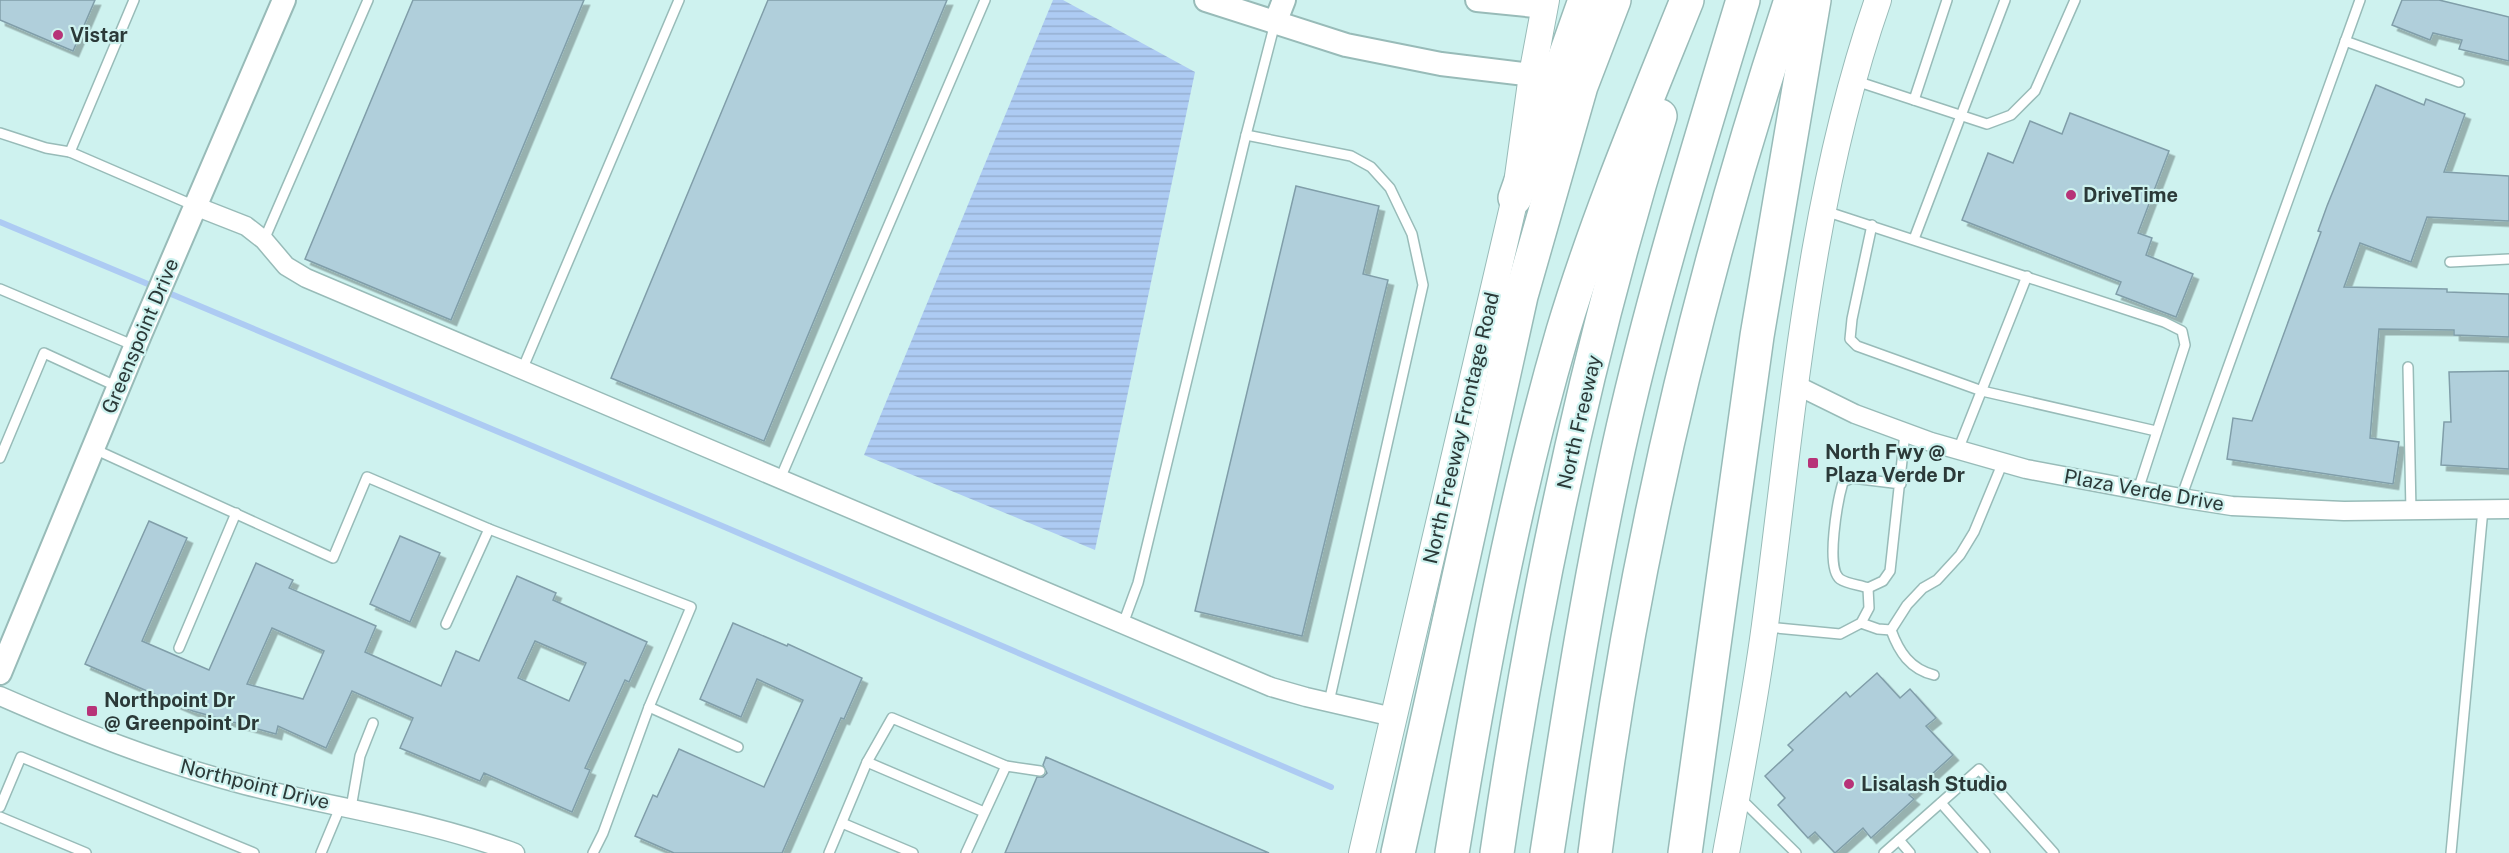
<svg xmlns="http://www.w3.org/2000/svg" width="2509" height="853" viewBox="0 0 2509 853" font-family="'Public Sans',sans-serif">
<style>
.water{fill:url(#water-rules)}
.lines{fill:none;stroke-linecap:round;stroke-linejoin:round}
.stream{stroke:#adcbf3;stroke-width:6}
.building{fill:#b0cfdb;stroke:#809ea9;stroke-width:1.5;fill-rule:evenodd;filter:url(#shadow)}
.service-casing{stroke:#98bbb8;stroke-width:12}
.minor-casing{stroke:#98bbb8;stroke-width:21}
.tertiary-casing{stroke:#98bbb8;stroke-width:26}
.secondary-casing{stroke:#98bbb8;stroke-width:28}
.motorway-casing{stroke:#98bbb8;stroke-width:36}
.service{stroke:#fff;stroke-width:9}
.minor{stroke:#fff;stroke-width:18}
.tertiary{stroke:#fff;stroke-width:22}
.secondary{stroke:#fff;stroke-width:26}
.motorway{stroke:#fff;stroke-width:33}
.poi-dot{fill:#b73378;stroke:#cef2ef;stroke-width:2}
.labels{text-anchor:middle;dominant-baseline:central;stroke-width:4.5;stroke-linejoin:round;paint-order:stroke}
.poi-label{font-size:20px;font-weight:bold;fill:#2b3938;stroke:#cef2ef;text-anchor:start}
.street-label{font-size:20px;fill:#2b3938;stroke:#cef2ef}
</style>
<defs>
<pattern id="water-rules" width="6" height="5" patternUnits="userSpaceOnUse" patternTransform="scale(1.5)"><rect width="6" height="5" fill="#adcbf3"/><path d="M0 2.5h6" fill="none" stroke="#95afd1"/></pattern>
<filter id="shadow"><feDropShadow dx="5.5" dy="5.5" stdDeviation="0" flood-color="#0004"/></filter>
</defs>
<rect width="100%" height="100%" fill="#cef2ef"/>
<path class="water" d="M 1053,0 L 1063,0 L 1195,72 L 1095,550 L 864,455 Z"/>
<g class="lines">
<g class="stream">
<path d="M 0,222 L 155,287"/>
<path d="M 164,291 L 727,528 L 1331,787"/>
</g>
</g>
<g class="building">
<path d="M 0,0 L 95,0 L 73,51 L 0,20 Z"/>
<path d="M 413,0 L 584,0 L 451,320 L 305,259 Z"/>
<path d="M 768,0 L 947,0 L 764,441 L 611,378 Z"/>
<path d="M 2402,0 L 2439,0 L 2509,17 L 2509,61 L 2459,49 L 2462,40 L 2433,33 L 2430,40 L 2392,25 Z"/>
<path d="M 2376,85 L 2424,105 L 2426,99 L 2465,114 L 2444,172 L 2509,176 L 2509,221 L 2427,217 L 2411,262 L 2360,243 L 2344,287 L 2447,289 L 2447,292 L 2509,294 L 2509,337 L 2454,335 L 2454,330 L 2379,329 L 2370,438 L 2399,442 L 2393,484 L 2227,459 L 2233,418 L 2252,421 L 2321,232 L 2318,231 L 2327,206 Z"/>
<path d="M 2070,113 L 2169,151 L 2138,233 L 2152,238 L 2146,255 L 2193,274 L 2176,317 L 2116,294 L 2121,282 L 1962,220 L 1988,153 L 2013,163 L 2030,121 L 2062,134 Z"/>
<path d="M 1296,186 L 1379,206 L 1363,274 L 1388,280 L 1302,636 L 1195,611 Z"/>
<path d="M 2509,371 L 2509,469 L 2441,465 L 2444,422 L 2451,422 L 2449,372 Z"/>
<path d="M 149,521 L 187,538 L 142,641 L 209,670 L 256,563 L 293,580 L 289,588 L 376,626 L 365,652 L 441,686 L 456,651 L 479,661 L 517,576 L 556,593 L 553,600 L 647,642 L 629,682 L 625,680 L 585,768 L 590,770 L 572,812 L 484,773 L 480,781 L 400,748 L 413,718 L 352,691 L 326,748 L 278,726 L 276,734 L 193,711 L 85,664 ZM 272,628 L 324,651 L 303,699 L 247,684 ZM 535,641 L 586,663 L 569,701 L 518,678 Z"/>
<path d="M 400,536 L 440,553 L 410,622 L 370,604 Z"/>
<path d="M 733,623 L 787,646 L 788,644 L 862,678 L 844,719 L 841,718 L 782,853 L 674,853 L 635,836 L 653,795 L 657,797 L 679,749 L 764,787 L 803,700 L 757,679 L 741,717 L 700,699 Z"/>
<path d="M 1877,673 L 1900,698 L 1910,689 L 1936,718 L 1926,726 L 1953,755 L 1909,795 L 1914,799 L 1871,838 L 1863,828 L 1835,853 L 1815,832 L 1808,838 L 1778,805 L 1785,798 L 1765,776 L 1793,750 L 1788,745 L 1846,692 L 1850,697 Z"/>
<path d="M 1046,757 L 1269,853 L 1005,853 L 1037,777 L 1043,777 L 1047,773 L 1043,765 Z"/>
</g>
<g class="lines">
<g class="service-casing">
<g id="service">
<path d="M 2345,41 L 2459,82"/>
<path d="M 1856,81 L 1987,124 L 2011,115 L 2035,91 L 2075,0"/>
<path d="M 1914,100 L 1947,0"/>
<path d="M 0,133 L 46,148 L 70,152 L 195,206"/>
<path d="M 1246,135 L 1351,156 L 1371,167 L 1390,188 L 1412,234 L 1423,285 L 1329,702"/>
<path d="M 70,152 L 134,0"/>
<path d="M 1825,211 L 2164,322 L 2182,331 L 2185,345 L 2138,490"/>
<path d="M 1872,225 L 1852,319 L 1850,339 L 1857,346 L 1982,391 L 2156,431"/>
<path d="M 1914,239 L 2005,0"/>
<path d="M 264,240 L 368,0"/>
<path d="M 2450,262 L 2509,259"/>
<path d="M 0,289 L 135,346"/>
<path d="M 2408,367 L 2411,511"/>
<path d="M 522,370 L 679,0"/>
<path d="M 94,449 L 333,558 L 367,477 L 489,529 L 691,607 L 649,707 L 603,833 L 593,853"/>
<path d="M 1958,450 L 2027,276"/>
<path d="M 0,458 L 44,353 L 118,387"/>
<path d="M 780,479 L 985,0"/>
<path d="M 1901,484 L 1852,478 L 1843,482 C 1838,499 1825,568 1840,579 C 1847,584 1860,585 1868,588 L 1883,581 L 1890,571 L 1905,433"/>
<path d="M 2181,498 L 2360,0"/>
<path d="M 1861,623 L 1878,629 L 1891,630 L 1907,605 L 1923,588 L 1937,580 L 1960,555 L 1974,532 L 2003,462"/>
<path d="M 446,624 L 489,529"/>
<path d="M 1123,624 L 1138,583 L 1246,135 L 1275,23"/>
<path d="M 1766,627 L 1840,634 L 1861,623 L 1869,608 L 1868,588"/>
<path d="M 1891,630 C 1899,652 1910,669 1934,675"/>
<path d="M 179,648 L 236,513"/>
<path d="M 649,707 L 738,747"/>
<path d="M 867,762 L 984,812"/>
<path d="M 1740,798 L 1796,853"/>
<path d="M 1941,803 L 1985,853"/>
<path d="M 0,807 L 21,757 L 254,853"/>
<path d="M 351,808 L 360,756 L 373,723"/>
<path d="M 0,817 L 86,853"/>
<path d="M 842,823 L 913,853"/>
<path d="M 1899,840 L 1910,853"/>
<path d="M 321,853 L 341,805"/>
<path d="M 829,853 L 867,762 L 892,718 L 1006,766 L 1040,771"/>
<path d="M 966,853 L 1006,766"/>
<path d="M 1884,853 L 1979,769 L 2054,853"/>
<path d="M 2451,853 L 2483,509"/>
</g>
</g>
<g class="minor-casing">
<g id="minor">
<path d="M 195,206 L 246,226 L 264,240 L 286,266 L 306,278 L 1271,687 L 1306,697 L 1393,717"/>
<path d="M 1794,384 L 1855,414 L 1931,442 L 2026,469 L 2181,498 L 2232,506 L 2344,511 L 2509,509"/>
<path d="M 0,696 C 80,731 160,763 245,785 C 335,808 428,820 515,853"/>
</g>
</g>
<g class="tertiary-casing">
<g id="tertiary">
<path d="M 1206,0 L 1346,45 L 1441,64 L 1532,75"/>
<path d="M 1477,0 L 1545,7"/>
<path d="M 1275,23 L 1284,0"/>
<path d="M 0,673 L 140,335 L 284,0"/>
</g>
</g>
<g class="secondary-casing">
<g id="secondary">
<path d="M 1362,853 L 1515,198 L 1532,75 L 1546,0"/>
<path d="M 1726,853 C 1740,777 1755,701 1765,625 C 1793,415 1808,201 1878,0"/>
</g>
</g>
<g class="motorway-casing">
<g id="motorway">
<path d="M 1515,198 L 1585,0"/>
<path d="M 1398,853 L 1521,296 L 1581,86 L 1614,0"/>
<path d="M 1452,853 C 1481,677 1513,502 1563,331 C 1597,218 1643,109 1687,0"/>
<path d="M 1497,853 C 1533,607 1586,354 1660,116"/>
<path d="M 1547,853 C 1569,711 1591,569 1623,428 C 1656,284 1700,142 1743,0"/>
<path d="M 1595,853 C 1632,563 1699,277 1791,0"/>
<path d="M 1685,853 L 1757,336 L 1814,0"/>
</g>
</g>
<use href="#service" class="service"/>
<use href="#minor" class="minor"/>
<use href="#tertiary" class="tertiary"/>
<use href="#secondary" class="secondary"/>
<use href="#motorway" class="motorway"/>
</g>
<g class="poi-dot">
<circle cx="58" cy="35" r="6"/>
<circle cx="2071" cy="195" r="6"/>
<rect x="1807" y="457" width="12" height="12" rx="3"/>
<rect x="86" y="705" width="12" height="12" rx="3"/>
<circle cx="1849" cy="784" r="6"/>
</g>
<g class="labels">
<g class="poi-label">
<text x="70" y="35">Vistar</text>
<text x="2083" y="195">DriveTime</text>
<text x="1825" y="452">North Fwy @<tspan x="1825" dy="23">Plaza Verde Dr</tspan></text>
<text x="104" y="700">Northpoint Dr<tspan x="104" dy="23">@ Greenpoint Dr</tspan></text>
<text x="1861" y="784">Lisalash Studio</text>
</g>
<g class="street-label">
<text transform="translate(140 336) rotate(-67)">Greenspoint Drive</text>
<text transform="translate(1579 422) rotate(-77)">North Freeway</text>
<text transform="translate(1461 428) rotate(-77)">North Freeway Frontage Road</text>
<text transform="translate(2144 490) rotate(10)">Plaza Verde Drive</text>
<text transform="translate(255 784) rotate(14)">Northpoint Drive</text>
</g>
</g>
</svg>
